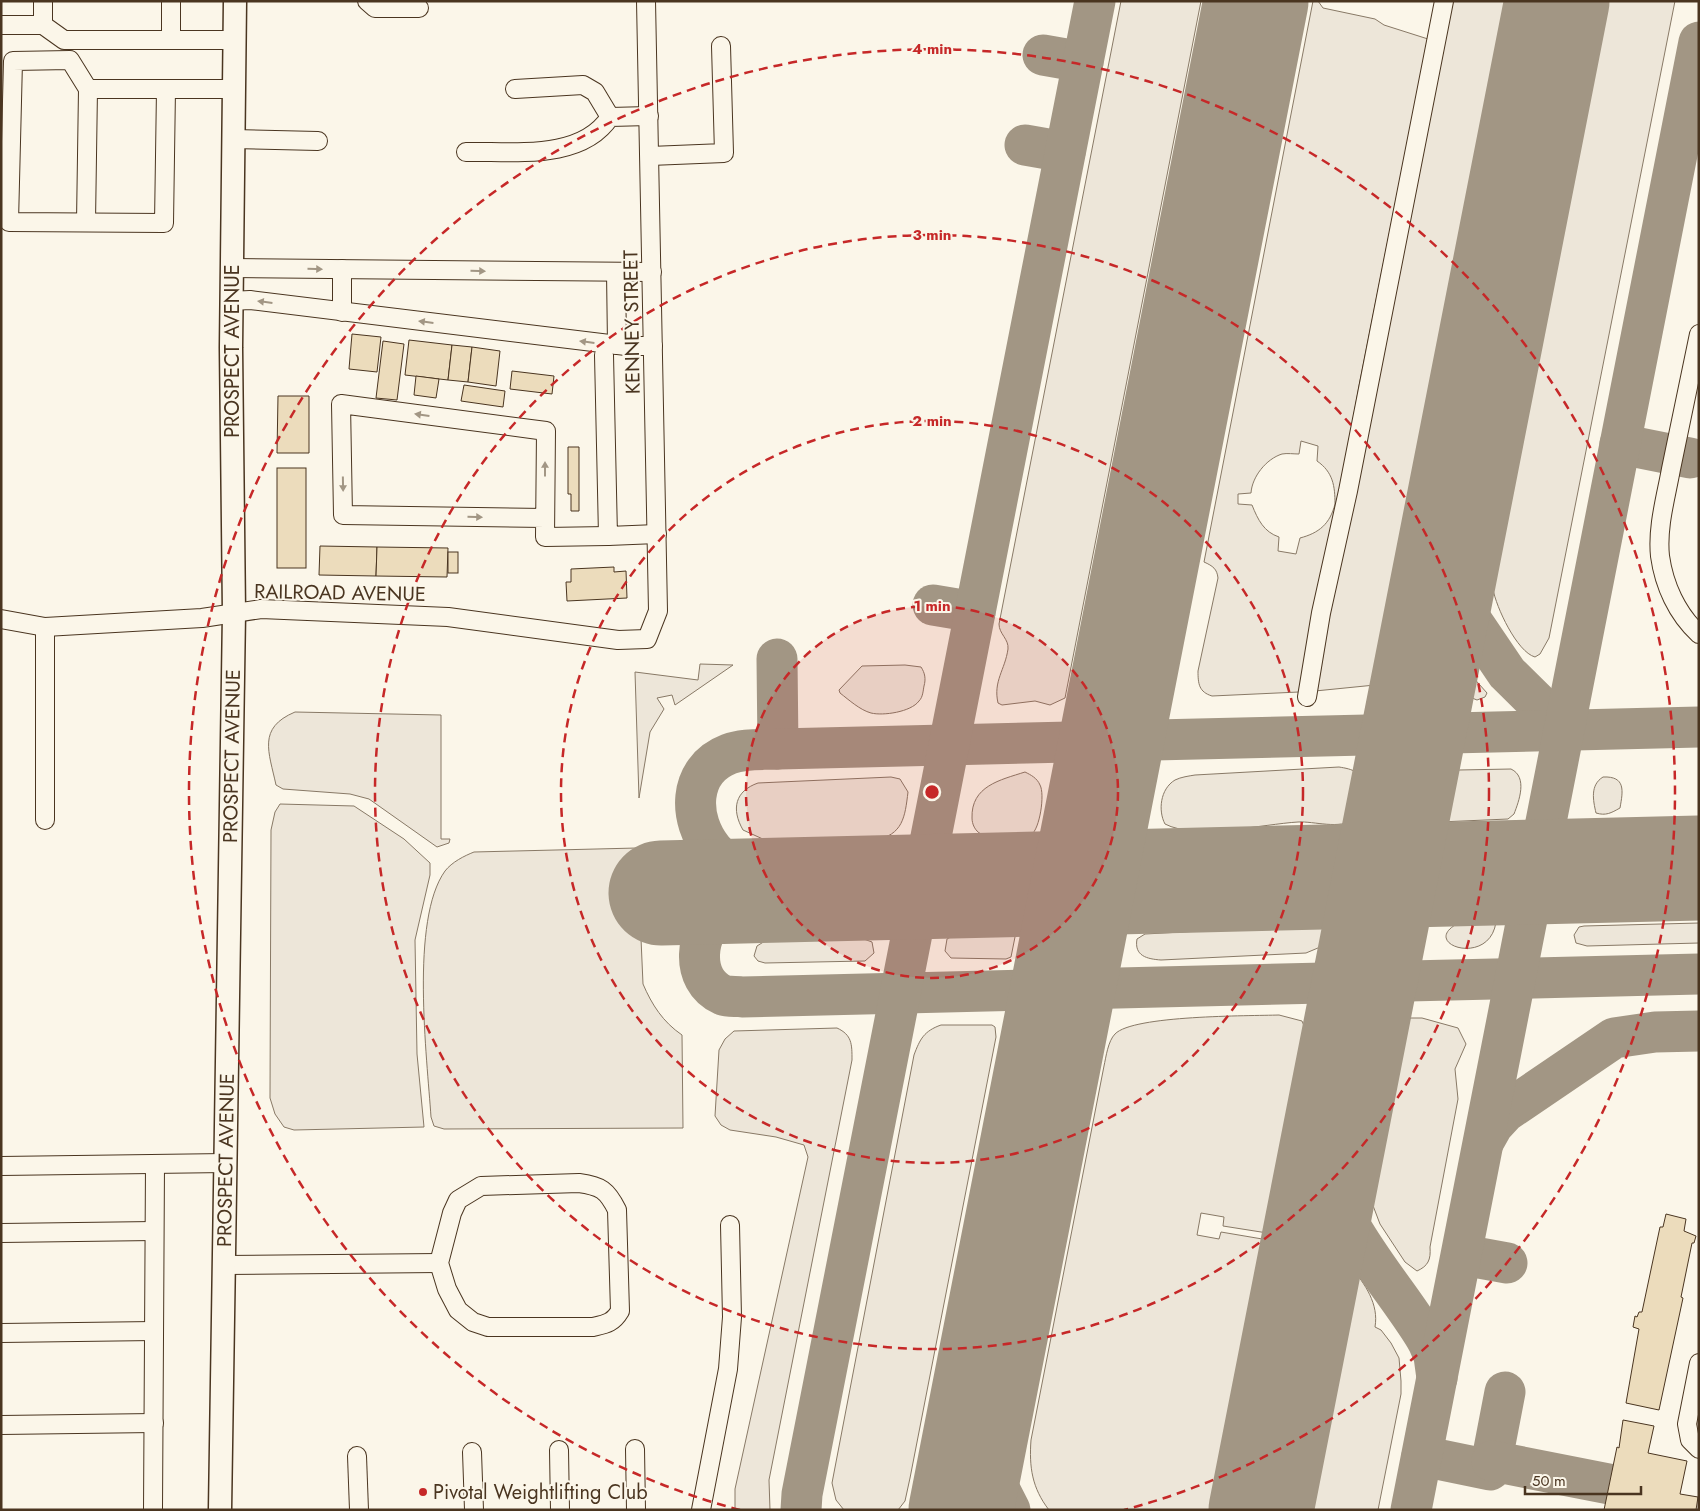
<svg xmlns="http://www.w3.org/2000/svg" width="1700" height="1511" viewBox="0 0 1700 1511" font-family="Jost,sans-serif">
<style>
.green{fill:#ede6d9;stroke:#887966}
.lines{fill:none;stroke-linecap:round;stroke-linejoin:round}
.taxiway{stroke:#a29684;stroke-width:41}
.runway{stroke:#a29684;stroke-width:105}
.building{fill:#ecdcbc;stroke:#4a3520}
.minor-casing{stroke:#4a3520;stroke-width:20}
.major-casing{stroke:#4a3520;stroke-width:25}
.minor{stroke:#fbf6e9;stroke-width:18}
.major{stroke:#fbf6e9;stroke-width:22}
.oneway{fill:#a29684}
.ring{fill:none;stroke:#c62828;stroke-width:2.5;stroke-dasharray:9 6}
.poi-dot{fill:#c62828;stroke:#fbf6e9;stroke-width:2}
.labels{text-anchor:middle;dominant-baseline:central;stroke-width:4;stroke-linejoin:round;paint-order:stroke}
.street-label{font-size:20px;fill:#4a3520;stroke:#fbf6e9}
.poi-label{font-size:20px;fill:#4a3520;stroke:#fbf6e9;text-anchor:start}
.centre{fill:#c62828;stroke:#fbf6e9;stroke-width:2.5}
.ring-label{font-size:15px;text-anchor:middle;font-weight:bold;fill:#c62828;stroke:#fbf6e9;stroke-width:4;stroke-linejoin:round;paint-order:stroke}
</style>
<rect width="100%" height="100%" fill="#fbf6e9"/>
<g class="green">
<path d="M 1121,1 L 1201,1 L 1065,698 L 1050,705 L 1035,701 L 1002,705 L 998,703 C 993,681 1005,670 1008,649 C 1009,639 999,634 999,624 Z"/>
<path d="M 1313,1 L 1318,1 L 1323,8 L 1375,19 L 1384,25 L 1428,39 L 1359,386 L 1338,503 L 1335,504 C 1335,486 1333,472 1317,461 L 1318,446 L 1301,441 L 1299,454 C 1294,454 1287,453 1282,454 C 1266,459 1252,477 1251,493 L 1238,494 L 1238,504 L 1252,505 C 1258,520 1264,532 1279,537 L 1278,551 L 1296,554 L 1300,538 C 1319,533 1330,524 1335,504 L 1338,505 L 1299,692 L 1212,696 C 1199,692 1198,684 1198,671 L 1218,578 C 1217,569 1213,566 1204,562 Z"/>
<path d="M 1449,1 L 1522,1 L 1432,458 L 1389,665 L 1375,685 L 1315,691 Z"/>
<path d="M 1592,1 L 1675,1 L 1549,638 L 1540,654 L 1535,657 C 1517,652 1496,607 1493,589 C 1489,573 1490,556 1489,539 Z"/>
<path d="M 700,664 L 733,665 L 675,705 L 672,695 L 657,698 L 664,709 L 650,732 L 639,798 L 635,672 L 698,680 Z"/>
<path d="M 905,665 L 921,667 C 925,673 926,679 924,686 C 923,691 923,697 919,701 C 911,712 883,716 871,713 C 860,710 849,700 840,693 L 839,690 L 862,666 Z"/>
<path d="M 1463,666 L 1487,693 L 1485,697 L 1477,700 L 1472,698 L 1463,680 Z"/>
<path d="M 295,712 L 441,715 L 441,839 L 450,839 L 449,843 L 437,847 L 369,799 L 350,794 L 283,789 L 276,785 C 269,752 257,728 295,712 Z"/>
<path d="M 1339,767 C 1345,768 1352,769 1357,773 C 1367,781 1365,811 1354,819 C 1340,830 1314,821 1298,822 C 1264,824 1195,840 1165,824 C 1158,811 1160,789 1175,780 C 1181,777 1189,776 1195,775 Z"/>
<path d="M 1511,769 C 1528,777 1519,801 1514,814 L 1508,819 L 1440,822 L 1436,817 C 1436,799 1442,777 1459,770 Z"/>
<path d="M 1025,772 C 1031,775 1037,778 1040,785 C 1045,794 1040,829 1031,835 C 1016,835 994,841 981,834 C 975,831 972,824 972,818 C 971,786 1000,780 1025,772 Z"/>
<path d="M 891,777 L 900,779 L 908,792 C 905,817 903,835 875,840 L 765,840 L 743,830 C 731,809 735,791 758,783 Z"/>
<path d="M 1603,777 C 1626,776 1623,791 1620,808 C 1611,813 1606,816 1596,813 C 1593,800 1590,785 1603,777 Z"/>
<path d="M 280,804 L 354,806 L 404,839 L 430,863 L 430,875 L 415,940 L 417,1054 L 424,1127 L 294,1130 L 284,1127 L 275,1114 L 270,1098 L 271,830 L 275,812 Z"/>
<path d="M 637,848 L 643,984 C 652,1005 663,1022 682,1035 L 683,1128 L 444,1129 L 434,1126 L 431,1117 C 427,1057 410,920 445,871 C 452,862 464,856 474,852 Z"/>
<path d="M 1475,917 L 1493,918 L 1496,922 C 1489,973 1402,938 1475,917 Z"/>
<path d="M 1699,923 L 1699,943 L 1587,946 L 1576,943 L 1574,935 L 1579,927 L 1584,926 Z"/>
<path d="M 1311,925 L 1326,925 L 1333,929 L 1334,935 L 1325,945 L 1306,953 L 1161,960 C 1147,959 1134,956 1137,939 L 1145,934 Z"/>
<path d="M 1016,932 L 1011,957 L 1006,959 L 951,958 L 945,951 L 947,939 L 956,934 Z"/>
<path d="M 861,938 L 872,942 L 874,953 L 865,961 L 765,963 L 758,961 L 754,956 L 757,946 L 765,941 Z"/>
<path d="M 1279,1015 L 1302,1021 L 1311,1043 L 1308,1095 L 1280,1235 L 1223,1226 L 1224,1217 L 1201,1213 L 1197,1235 L 1219,1239 L 1221,1232 L 1280,1242 L 1226,1510 L 1049,1510 C 1032,1488 1029,1467 1031,1440 L 1104,1066 C 1106,1057 1108,1041 1115,1034 C 1133,1015 1249,1016 1279,1015 Z"/>
<path d="M 1411,1018 L 1422,1018 L 1458,1028 L 1466,1044 L 1455,1069 L 1458,1099 L 1430,1247 C 1431,1260 1428,1266 1417,1271 L 1405,1262 L 1380,1224 L 1372,1203 L 1368,1177 L 1369,1151 L 1390,1044 L 1400,1028 Z"/>
<path d="M 941,1025 L 992,1025 L 995,1027 L 996,1037 L 910,1478 L 905,1501 L 898,1510 L 844,1510 L 836,1500 L 832,1483 L 914,1055 C 920,1039 924,1031 941,1025 Z"/>
<path d="M 837,1028 C 852,1035 852,1044 852,1060 L 769,1480 L 770,1510 L 735,1510 L 735,1489 L 808,1157 L 804,1145 L 776,1137 L 730,1130 L 721,1125 L 715,1116 L 719,1050 L 725,1039 L 734,1031 Z"/>
<path d="M 1348,1267 L 1351,1267 C 1365,1284 1379,1304 1375,1327 L 1381,1330 L 1391,1343 L 1399,1358 L 1401,1381 L 1401,1394 L 1378,1510 L 1300,1510 L 1332,1330 Z"/>
</g>
<g class="lines">
<g class="taxiway">
<path d="M 1043,55 L 1083,62"/>
<path d="M 1025,145 L 1065,152"/>
<path d="M 1620,444 L 1690,458"/>
<path d="M 1444,580 L 1507,673 L 1565,730"/>
<path d="M 933,605 L 975,612"/>
<path d="M 777,659 L 778,749"/>
<path d="M 778,891 C 755,881 730,870 713,850 C 688,820 687,770 729,754 C 744,748 762,750 778,749 L 1699,727"/>
<path d="M 778,891 C 759,896 738,901 721,912 C 695,930 689,980 723,995 C 729,997 737,996 742,997 L 1699,974"/>
<path d="M 1366,991 L 1332,1169 C 1327,1215 1405,1299 1428,1342 L 1434,1356 L 1437,1378"/>
<path d="M 1484,1141 L 1493,1125 L 1505,1112 L 1614,1038 L 1655,1032 L 1699,1031"/>
<path d="M 1463,1255 L 1507,1263"/>
<path d="M 1422,1456 L 1490,1470 L 1505,1392"/>
<path d="M 1492,1461 L 1609,1484"/>
<path d="M 801,1510 L 802,1494 L 1095,1"/>
<path d="M 955,1510 L 974,1427"/>
<path d="M 1010,1510 L 988,1467 L 981,1431 L 1011,1272"/>
<path d="M 1411,1510 L 1699,42"/>
</g>
<g class="runway">
<path d="M 661,893 L 1699,868"/>
<path d="M 961,1510 L 1256,1"/>
<path d="M 1261,1510 L 1557,1"/>
</g>
</g>
<g class="building">
<path d="M 352,334 L 381,337 L 377,372 L 349,369 Z"/>
<path d="M 409,340 L 452,345 L 448,380 L 405,375 Z"/>
<path d="M 383,341 L 404,344 L 397,400 L 376,398 Z"/>
<path d="M 452,345 L 472,347 L 468,382 L 448,380 Z"/>
<path d="M 472,347 L 500,351 L 496,386 L 468,382 Z"/>
<path d="M 512,371 L 554,376 L 552,394 L 510,389 Z"/>
<path d="M 416,376 L 439,379 L 436,398 L 414,395 Z"/>
<path d="M 464,385 L 505,391 L 503,407 L 461,401 Z"/>
<path d="M 278,396 L 309,396 L 309,453 L 277,453 Z"/>
<path d="M 568,447 L 579,447 L 579,511 L 571,511 L 571,494 L 568,494 Z"/>
<rect x="277" y="468" width="29" height="100"/>
<path d="M 320,546 L 377,547 L 376,576 L 319,575 Z"/>
<path d="M 377,547 L 448,548 L 447,577 L 376,576 Z"/>
<rect x="448" y="552" width="10" height="21"/>
<path d="M 614,567 L 614,572 L 626,571 L 627,598 L 567,601 L 566,582 L 571,582 L 571,569 Z"/>
<path d="M 1666,1214 L 1686,1219 L 1684,1231 L 1696,1236 L 1694,1243 L 1692,1243 L 1681,1297 L 1683,1298 L 1659,1410 L 1626,1403 L 1639,1329 L 1633,1327 L 1635,1316 L 1637,1317 L 1639,1312 L 1642,1312 L 1660,1227 L 1663,1227 Z"/>
<path d="M 1623,1420 L 1654,1426 L 1648,1453 L 1687,1461 L 1680,1494 L 1698,1497 L 1696,1510 L 1604,1510 L 1617,1447 L 1619,1448 Z"/>
</g>
<g class="lines">
<g class="minor-casing">
<g id="minor">
<path d="M 171,1 L 171,40"/>
<path d="M 367,1 L 375,8 L 419,8"/>
<path d="M 1,25 L 43,25 L 64,40 L 234,40"/>
<path d="M 43,25 L 43,1"/>
<path d="M 166,89 L 164,223 L 9,222 L 13,61 L 70,60 L 88,89 L 233,89"/>
<path d="M 515,89 L 583,85 L 595,92 L 610,117"/>
<path d="M 232,139 L 318,141"/>
<path d="M 466,152 C 513,151 581,161 610,117 L 649,116"/>
<path d="M 650,156 L 724,153 L 721,46"/>
<path d="M 86,222 L 88,89"/>
<path d="M 232,268 L 652,272"/>
<path d="M 616,272 L 617,345"/>
<path d="M 231,301 L 250,300 L 626,346 L 653,346"/>
<path d="M 342,312 L 342,269"/>
<path d="M 1699,334 C 1690,379 1680,424 1671,469 C 1666,497 1657,527 1660,556 C 1664,585 1677,614 1699,634"/>
<path d="M 604,355 L 608,536 L 657,534"/>
<path d="M 545,518 L 343,515 L 341,404 L 546,431 L 545,537 L 608,536"/>
<path d="M 1,619 L 45,627 L 202,618 L 261,609 L 448,617 L 618,640 L 647,639 L 658,611 L 646,1"/>
<path d="M 45,627 L 45,820"/>
<path d="M 1307,697 L 1321,613 L 1348,491 L 1444,1"/>
<path d="M 1,1166 L 226,1163"/>
<path d="M 579,1183 C 601,1186 607,1190 617,1210 L 620,1311 C 613,1323 606,1324 593,1327 L 488,1327 L 473,1322 L 458,1310 L 447,1289 L 439,1263 L 452,1213 L 458,1200 L 481,1186 Z"/>
<path d="M 1,1233 L 154,1231"/>
<path d="M 224,1265 L 439,1263"/>
<path d="M 1,1333 L 154,1331"/>
<path d="M 1699,1363 L 1687,1424 L 1690,1440 L 1699,1449"/>
<path d="M 1,1425 L 154,1423"/>
<path d="M 635,1449 L 636,1510"/>
<path d="M 559,1450 L 560,1510"/>
<path d="M 472,1452 L 474,1510"/>
<path d="M 357,1456 L 359,1510"/>
<path d="M 153,1510 L 155,1165"/>
<path d="M 701,1510 L 728,1369 L 732,1317 L 730,1225"/>
</g>
</g>
<g class="major-casing">
<path id="major" d="M 220,1510 L 234,613 L 231,348 L 235,1"/>
</g>
<use href="#minor" class="minor"/>
<use href="#major" class="major"/>
</g>
<defs><path id="oneway-solid" d="M-6-.8H1V-3.2L6.5 0L1 3.2V.8H-6Z" transform="scale(1.25)"/></defs>
<g class="oneway">
<use href="#oneway-solid" transform="translate(315 269) rotate(1)"/>
<use href="#oneway-solid" transform="translate(478 271) rotate(1)"/>
<use href="#oneway-solid" transform="translate(265 302) rotate(-173)"/>
<use href="#oneway-solid" transform="translate(426 322) rotate(-173)"/>
<use href="#oneway-solid" transform="translate(587 342) rotate(-173)"/>
<use href="#oneway-solid" transform="translate(422 415) rotate(-172)"/>
<use href="#oneway-solid" transform="translate(545 469) rotate(-90)"/>
<use href="#oneway-solid" transform="translate(343 484) rotate(89)"/>
<use href="#oneway-solid" transform="translate(475 517) rotate(1)"/>
</g>
<circle cx="932" cy="792" r="186" fill="#c62828" fill-opacity=".12"/>
<g class="ring">
<circle cx="932" cy="792" r="186"/>
<circle cx="932" cy="792" r="371"/>
<circle cx="932" cy="792" r="557"/>
<path d="M740 1510A743 743 0 1 1 1124 1510"/>
</g>
<circle class="poi-dot" cx="423" cy="1492" r="5"/>
<g class="labels">
<g class="street-label">
<text transform="translate(632 322) rotate(-91)">KENNEY STREET</text>
<text transform="translate(232 351) rotate(-90)">PROSPECT AVENUE</text>
<text transform="translate(340 593) rotate(1)">RAILROAD AVENUE</text>
<text transform="translate(232 756) rotate(-89)">PROSPECT AVENUE</text>
<text transform="translate(226 1160) rotate(-89)">PROSPECT AVENUE</text>
</g>
<g class="poi-label">
<text x="433" y="1492">Pivotal Weightlifting Club</text>
</g>
</g>
<circle cx="932" cy="792" r="8" class="centre"/>
<g class="ring-label">
<text x="932" y="54">4 min</text>
<text x="932" y="240">3 min</text>
<text x="932" y="426">2 min</text>
<text x="932" y="611">1 min</text>
</g>
<rect width="1700" height="1511" fill="none" stroke="#4a3520" stroke-width="5"/>
<path d="M1525 1486v8h116v-8" fill="none" stroke="#4a3520" stroke-width="2.5"/>
<text x="1532" y="1486" font-size="15" fill="#4a3520" stroke="#fbf6e9" stroke-width="4" paint-order="stroke">50 m</text>
</svg>
